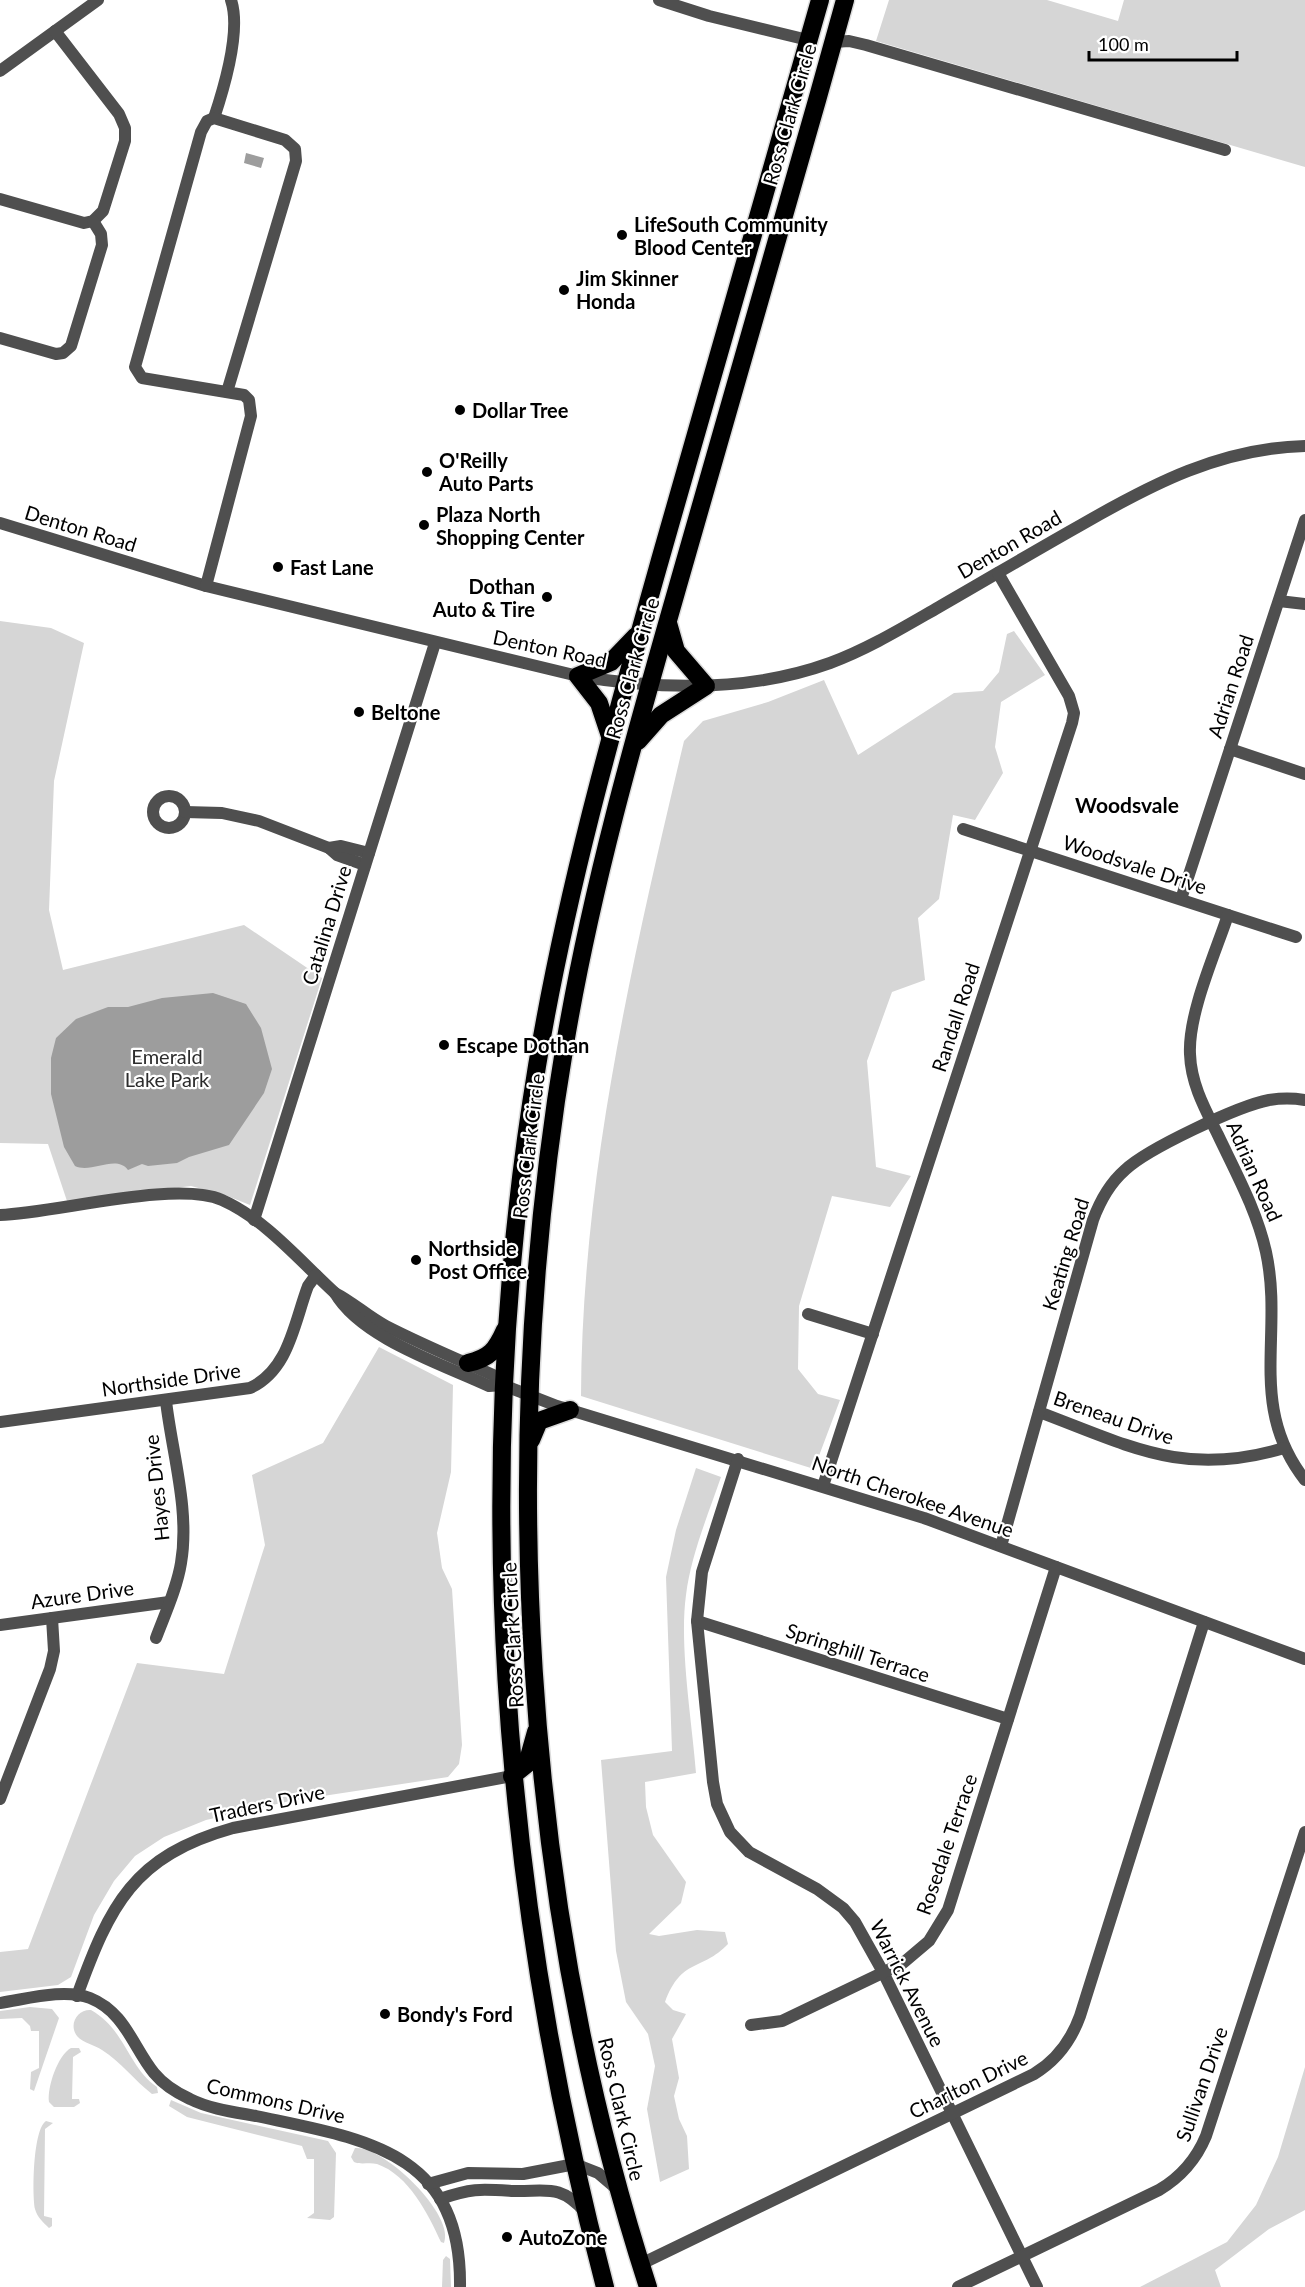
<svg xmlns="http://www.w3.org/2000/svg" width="1305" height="2287" viewBox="0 0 1305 2287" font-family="Lato,sans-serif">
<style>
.green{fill:#d6d6d6}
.water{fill:#9d9d9d}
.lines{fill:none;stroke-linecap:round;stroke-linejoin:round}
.highway-casing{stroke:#dbdbdb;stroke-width:21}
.minor{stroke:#4f4f4f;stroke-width:12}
.highway{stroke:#000;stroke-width:18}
.poi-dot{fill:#000;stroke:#fff;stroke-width:2}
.labels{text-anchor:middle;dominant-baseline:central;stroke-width:4.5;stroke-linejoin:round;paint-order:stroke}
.street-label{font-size:20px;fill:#000;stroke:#fff}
.poi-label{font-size:20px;font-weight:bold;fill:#000;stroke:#fff;text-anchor:start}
.park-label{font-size:20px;fill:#2d2d2d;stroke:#fff}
.neighbourhood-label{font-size:21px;font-weight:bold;fill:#000;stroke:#fff}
</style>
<rect width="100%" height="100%" fill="#fff"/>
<g class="green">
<path d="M 889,0 L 1047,0 L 1118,21 L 1124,0 L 1305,0 L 1305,167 L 876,41 Z"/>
<path d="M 0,621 L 51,628 L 84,643 L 54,781 L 49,910 L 63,970 L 244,925 L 322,978 L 250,1205 L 225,1195 L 191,1186 L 67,1201 L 48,1144 L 0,1143 Z"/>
<path d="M 1014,631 L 1045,675 L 1001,702 L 995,747 L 1003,773 L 975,820 L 953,815 L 939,899 L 918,918 L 925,980 L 892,992 L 867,1061 L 876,1167 L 911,1176 L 890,1207 L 832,1196 L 799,1306 L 798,1369 L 818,1394 L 840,1400 L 814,1469 L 581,1396 C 582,1173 633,957 684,741 L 703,721 L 768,702 L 824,680 L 858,755 L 954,693 L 983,691 L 999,672 L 1007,634 Z"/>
<path d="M 379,1347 L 453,1385 L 451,1472 L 437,1533 L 442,1568 L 452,1589 L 462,1745 L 459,1764 L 448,1777 L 290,1801 L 206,1820 L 164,1837 L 135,1856 L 114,1881 L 94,1915 L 71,1977 L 58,1985 L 0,1992 L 0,1952 L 28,1949 L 137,1663 L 224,1674 L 265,1545 L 252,1475 L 323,1443 Z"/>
<path d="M 696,1468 L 721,1477 C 708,1515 691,1555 686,1595 C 679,1646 692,1721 696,1773 L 645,1782 L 646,1807 L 653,1835 L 686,1882 L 681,1903 L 649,1934 L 659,1936 L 697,1930 L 725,1932 L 728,1944 C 701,1972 682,1957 665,2002 L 673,2010 L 686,2014 L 672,2039 L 679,2078 L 674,2096 L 679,2119 L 687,2136 L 689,2169 L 660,2182 L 647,2109 L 655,2066 L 648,2034 L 626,2002 L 616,1951 L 601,1760 L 672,1751 L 666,1577 L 676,1530 Z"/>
<path d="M 30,2007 L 52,2009 L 59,2018 L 34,2091 L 30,2089 L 31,2072 L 39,2068 L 39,2031 L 31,2031 L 30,2026 L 22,2018 L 0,2019 L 0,2011 Z"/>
<path d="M 91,2010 C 125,2029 128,2067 157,2087 L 158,2093 L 152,2094 C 134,2080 121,2062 102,2050 C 95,2045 83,2043 77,2036 C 68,2024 78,2009 91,2010 Z"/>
<path d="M 71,2048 L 79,2048 L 81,2052 L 73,2057 L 72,2099 L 79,2099 L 80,2103 L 74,2107 L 54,2107 L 49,2102 C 47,2087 58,2055 71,2048 Z"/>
<path d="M 1305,2067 L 1305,2210 L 1269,2229 L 1215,2270 L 1221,2287 L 1140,2287 L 1227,2242 L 1256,2205 L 1278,2157 Z"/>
<path d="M 171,2100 L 201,2113 L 328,2141 L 336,2153 L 334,2217 L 330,2220 L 307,2218 L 314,2213 L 314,2159 L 307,2159 L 302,2146 L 187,2117 L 169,2106 Z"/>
<path d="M 46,2121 L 53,2123 L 45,2129 L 44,2216 L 52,2218 L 52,2226 L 49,2228 C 43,2222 37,2217 35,2209 C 32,2193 33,2129 46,2121 Z"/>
<path d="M 355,2148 C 383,2145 456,2215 444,2243 L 441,2242 C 428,2214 409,2175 377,2164 C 369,2162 361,2165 354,2162 L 351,2157 Z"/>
<path d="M 446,2256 L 450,2259 L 451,2287 L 442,2287 L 443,2260 Z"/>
</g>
<g class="water">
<path d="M 246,153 L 264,158 L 261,168 L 244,163 Z"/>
<path d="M 213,993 L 246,1004 L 261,1028 L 272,1069 L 264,1093 L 229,1145 L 189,1157 L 177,1163 L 148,1166 L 142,1164 L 128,1170 C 116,1154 91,1174 75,1166 L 64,1147 L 51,1094 L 51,1058 L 56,1038 L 76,1019 L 108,1007 L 128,1007 L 162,998 Z"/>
</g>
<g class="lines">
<g class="highway-casing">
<g id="highway">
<path d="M 610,736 L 599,703 L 578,676 L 611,662 L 636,636"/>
<path d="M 638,741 L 661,715 L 706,686 L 676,651 L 668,623"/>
<path d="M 468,1363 C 490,1358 496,1350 505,1330"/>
<path d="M 531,1440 L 539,1421 L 570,1410"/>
<path d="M 512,1776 L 527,1764 L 536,1732"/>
<path d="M 605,2287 C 500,1889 470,1472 537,1066 C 566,891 614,723 662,553 C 715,369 767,184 820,0"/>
<path d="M 648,2287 C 522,1899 497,1446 565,1044 C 593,877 641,715 687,554 C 740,369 794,185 845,0"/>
</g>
</g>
<g class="minor">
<path d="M 659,0 L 709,16 L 808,40"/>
<path d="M 834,42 L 849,41 L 866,45 L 1225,150"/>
<path d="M 0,71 L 98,0"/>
<path d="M 214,118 C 224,88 241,30 231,0"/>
<path d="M 0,199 L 84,223 L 93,221 L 103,211 L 125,141 L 125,128 L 119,114 L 55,31"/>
<path d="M 0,338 L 56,354 L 63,353 L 71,346 L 102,245 L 101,234 L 93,221"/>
<path d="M 0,523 L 206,586 L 578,676 C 661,690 750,692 830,663 C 868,649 904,627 939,607 C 986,580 1033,552 1081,525 C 1152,484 1221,448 1305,446"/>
<path d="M 206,586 L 251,416 L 249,400 L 244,395 L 142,378 L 135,367 L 201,132 L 207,121 L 214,118 L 285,140 L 295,149 L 296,161 L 227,392"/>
<path d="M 1279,601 L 1305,604"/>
<path d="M 1230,749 L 1305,774"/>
<circle cx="169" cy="812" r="16"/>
<path d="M 185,812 L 222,813 L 259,821 L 329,848 L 337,855 L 365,865"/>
<path d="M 963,829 L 1296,937"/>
<path d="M 329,848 L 341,846 L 369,853"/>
<path d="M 1181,899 L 1305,520"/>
<path d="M 1228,915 C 1215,954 1188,1014 1190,1054 C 1191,1084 1205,1109 1218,1135 C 1236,1173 1257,1211 1266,1252 C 1284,1334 1247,1406 1305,1480"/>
<path d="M 0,1215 C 56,1213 175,1180 222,1200 C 265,1219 300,1261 335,1293 C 353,1302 367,1316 386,1326 C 421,1344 457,1359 493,1375 L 503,1385 L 557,1406 L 924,1518 L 1305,1659"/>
<path d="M 254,1220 L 435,643"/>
<path d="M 335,1293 C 361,1338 442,1364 489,1386 L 503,1385"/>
<path d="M 808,1314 L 873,1334"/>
<path d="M 1039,1412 C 1130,1446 1184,1478 1284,1448"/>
<path d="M 0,1422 L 250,1388 C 289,1370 294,1323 308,1286 L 316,1275"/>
<path d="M 738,1459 L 702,1572 L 697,1621 L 713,1782 L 717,1804 L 730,1832 L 749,1852 L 817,1889 L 843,1908 L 855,1922 L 883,1972 L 1037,2287"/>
<path d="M 823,1486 L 1072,723 L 1074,713 L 1069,696 L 998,573"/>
<path d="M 1001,1546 L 1093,1220 C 1100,1201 1109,1184 1125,1170 C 1147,1149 1238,1106 1269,1100 C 1281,1098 1293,1098 1305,1100"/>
<path d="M 697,1621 L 1008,1719"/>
<path d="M 0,1625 L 169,1602"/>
<path d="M 156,1638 C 165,1614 177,1588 181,1563 C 190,1510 172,1453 166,1401"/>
<path d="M 0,1799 L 50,1669 L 54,1651 L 52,1618"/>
<path d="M 77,1996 C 110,1905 133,1856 233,1828 L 512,1776"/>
<path d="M 0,2003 C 27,1999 64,1988 90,1998 C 125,2012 133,2047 154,2073 C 163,2084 177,2093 190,2099 C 210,2109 234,2112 256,2116 C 363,2139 462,2150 460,2287"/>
<path d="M 751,2025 L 782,2021 L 903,1963 L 929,1941 L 948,1910 L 1056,1567"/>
<path d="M 428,2184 L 468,2173 L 523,2174 L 575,2164 L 598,2173 L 618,2190"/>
<path d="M 440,2199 C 472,2188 480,2189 513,2191 C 545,2192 560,2183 585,2212"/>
<path d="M 641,2264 L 1034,2074 C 1057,2060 1071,2041 1080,2016 L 1204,1622"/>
<path d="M 958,2287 L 1159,2190 C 1181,2177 1196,2160 1206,2136 L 1305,1832"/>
</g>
<use href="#highway" class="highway"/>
</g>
<g class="poi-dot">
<circle cx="622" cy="235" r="6"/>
<circle cx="564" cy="290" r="6"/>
<circle cx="460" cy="410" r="6"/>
<circle cx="427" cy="472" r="6"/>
<circle cx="424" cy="525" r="6"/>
<circle cx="278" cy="567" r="6"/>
<circle cx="547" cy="597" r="6"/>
<circle cx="359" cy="712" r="6"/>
<circle cx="444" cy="1045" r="6"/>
<circle cx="416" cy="1260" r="6"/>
<circle cx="385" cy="2014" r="6"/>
<circle cx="507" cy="2237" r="6"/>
</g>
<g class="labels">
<g class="street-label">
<text transform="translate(789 114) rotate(-74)">Ross Clark Circle</text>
<text transform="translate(81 528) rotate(17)">Denton Road</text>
<text transform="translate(1009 544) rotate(-30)">Denton Road</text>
<text transform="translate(550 648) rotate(12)">Denton Road</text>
<text transform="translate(632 668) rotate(-74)">Ross Clark Circle</text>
<text transform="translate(1230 686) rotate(-72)">Adrian Road</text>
<text transform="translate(1135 864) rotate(18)">Woodsvale Drive</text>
<text transform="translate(326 925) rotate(-73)">Catalina Drive</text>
<text transform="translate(955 1017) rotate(-72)">Randall Road</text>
<text transform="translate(528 1146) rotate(-83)">Ross Clark Circle</text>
<text transform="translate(1255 1171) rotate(66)">Adrian Road</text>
<text transform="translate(1065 1254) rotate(-73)">Keating Road</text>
<text transform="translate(171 1379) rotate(-8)">Northside Drive</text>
<text transform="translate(1114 1417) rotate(19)">Breneau Drive</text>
<text transform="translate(156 1488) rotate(-96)">Hayes Drive</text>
<text transform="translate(913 1496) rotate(19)">North Cherokee Avenue</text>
<text transform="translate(82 1594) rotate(-8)">Azure Drive</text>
<text transform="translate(512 1635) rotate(-93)">Ross Clark Circle</text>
<text transform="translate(858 1652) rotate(18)">Springhill Terrace</text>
<text transform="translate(267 1803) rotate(-12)">Traders Drive</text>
<text transform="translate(946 1844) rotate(-71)">Rosedale Terrace</text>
<text transform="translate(908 1983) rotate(63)">Warrick Avenue</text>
<text transform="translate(968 2084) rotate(-26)">Charlton Drive</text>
<text transform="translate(1201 2084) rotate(-71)">Sullivan Drive</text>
<text transform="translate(276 2100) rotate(13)">Commons Drive</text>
<text transform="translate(622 2109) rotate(77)">Ross Clark Circle</text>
</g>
<g class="poi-label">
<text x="634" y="224">LifeSouth Community<tspan x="634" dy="23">Blood Center</tspan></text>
<text x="576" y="278">Jim Skinner<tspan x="576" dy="23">Honda</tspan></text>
<text x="472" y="410">Dollar Tree</text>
<text x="439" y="460">O'Reilly<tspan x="439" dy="23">Auto Parts</tspan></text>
<text x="436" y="514">Plaza North<tspan x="436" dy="23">Shopping Center</tspan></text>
<text x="290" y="567">Fast Lane</text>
<text x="535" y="586" text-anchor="end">Dothan<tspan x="535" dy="23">Auto &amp; Tire</tspan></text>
<text x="371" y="712">Beltone</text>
<text x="456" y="1045">Escape Dothan</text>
<text x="428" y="1248">Northside<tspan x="428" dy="23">Post Office</tspan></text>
<text x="397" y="2014">Bondy's Ford</text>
<text x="519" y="2237">AutoZone</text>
</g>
<g class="park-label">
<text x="167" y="1056">Emerald<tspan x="167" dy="23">Lake Park</tspan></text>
</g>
<g class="neighbourhood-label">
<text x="1127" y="804">Woodsvale</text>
</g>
</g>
<path d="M1089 51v9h148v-9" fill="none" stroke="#000000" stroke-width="3"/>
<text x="1098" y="51" font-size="18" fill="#000000" stroke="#ffffff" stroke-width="4.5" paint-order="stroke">100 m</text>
</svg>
